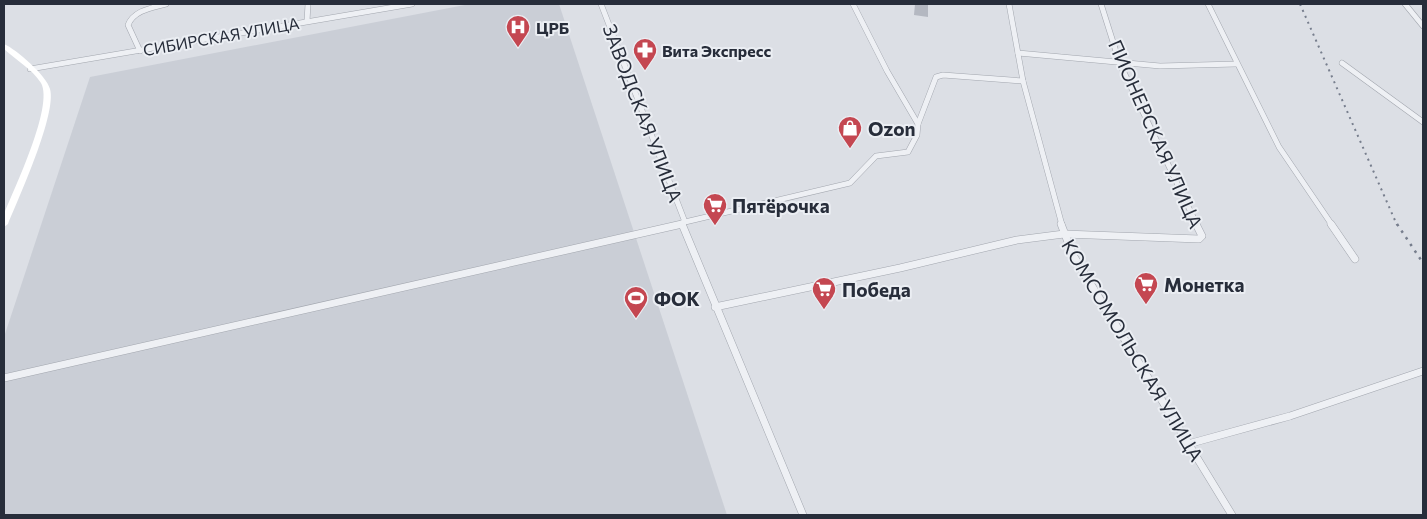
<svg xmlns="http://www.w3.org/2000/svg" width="1427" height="519" viewBox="0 0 1427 519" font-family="Commissioner,sans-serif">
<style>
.built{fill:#caced6}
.building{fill:#b4b8c1}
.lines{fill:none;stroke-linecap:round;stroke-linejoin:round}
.street-far1-casing{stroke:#a2a6ae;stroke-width:6}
.street-casing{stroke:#a2a6ae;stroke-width:8}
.street-far1{stroke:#eef0f4;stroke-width:5}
.street{stroke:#eef0f4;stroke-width:7}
.secondary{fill:#fff;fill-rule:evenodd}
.rail-far1{stroke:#777e8d;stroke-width:2;stroke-dasharray:2 4.5;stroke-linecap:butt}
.rail{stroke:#777e8d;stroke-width:2.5;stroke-dasharray:2.5 5.5;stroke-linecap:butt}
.labels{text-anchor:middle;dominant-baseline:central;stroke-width:4;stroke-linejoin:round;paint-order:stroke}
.far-poi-label{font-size:16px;font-weight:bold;fill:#272d3a;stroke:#ebeef3;text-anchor:start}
.far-street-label{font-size:16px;fill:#272d3a;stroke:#ebeef3}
.street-label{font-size:19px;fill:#272d3a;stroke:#ebeef3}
.poi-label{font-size:19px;font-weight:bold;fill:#272d3a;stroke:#ebeef3;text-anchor:start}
</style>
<rect width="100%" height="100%" fill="#dcdfe5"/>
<path class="built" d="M 470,4 L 559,4 L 727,515 L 4,515 L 4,337 L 90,77 Z"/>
<path class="building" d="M 915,4 L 928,4 L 928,17 L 914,15 Z"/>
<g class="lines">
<g class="street-far1-casing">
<g id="street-far1">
<path d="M 601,4 L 685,222"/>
<path d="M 1009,4 L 1023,81 L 1062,225"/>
<path d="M 1101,4 L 1120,64 L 1197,225"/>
<path d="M 1208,4 L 1279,147 L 1332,225"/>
<path d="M 1405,4 L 1423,26"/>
<path d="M 307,21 L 308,4"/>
<path d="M 140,51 L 128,25 C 134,10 152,8 166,4"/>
<path d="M 1018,53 L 1160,66 L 1236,64"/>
<path d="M 1342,63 L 1423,122"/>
<path d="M 30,69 L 412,4"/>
<path d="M 918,124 L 936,77 L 943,75 L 1023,81"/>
<path d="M 685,222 L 850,183 L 876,156 L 908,152 L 917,135 L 918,124 L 887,71 L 853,4"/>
<path d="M 677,225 L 682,224"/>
<path d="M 682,225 L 684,222"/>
</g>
</g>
<g class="street-casing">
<g id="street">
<path d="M 682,224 L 803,515"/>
<path d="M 1061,224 L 1073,255 L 1232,515"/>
<path d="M 1331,224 L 1355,259"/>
<path d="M 715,307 L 900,268 L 1017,240 L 1064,234 L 1199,239 L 1202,236 L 1196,224"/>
<path d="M 4,378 L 682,224"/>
<path d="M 1188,444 L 1290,416 L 1423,371"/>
</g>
</g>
<use href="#street-far1" class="street-far1"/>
<use href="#street" class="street"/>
<path class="secondary" d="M 4,44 C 16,49 47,76 50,89 C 57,114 19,197 8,224 L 4,227 L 4,214 C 14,189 54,106 41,83 C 32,69 16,60 4,49 Z"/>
<path class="rail-far1" d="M 1300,4 L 1397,225"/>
<path class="rail" d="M 1397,224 L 1423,263"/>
</g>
<defs>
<g id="hospital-pin" transform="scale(1.25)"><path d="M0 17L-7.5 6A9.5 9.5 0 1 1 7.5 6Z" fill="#c44751" stroke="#ebeef3"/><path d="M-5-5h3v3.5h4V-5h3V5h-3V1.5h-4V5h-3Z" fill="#fff"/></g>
<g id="pharmacy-pin" transform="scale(1.25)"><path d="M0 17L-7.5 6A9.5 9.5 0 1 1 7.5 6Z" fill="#c44751" stroke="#ebeef3"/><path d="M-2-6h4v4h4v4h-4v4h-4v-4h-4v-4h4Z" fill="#fff"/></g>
<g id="shop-pin" transform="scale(1.25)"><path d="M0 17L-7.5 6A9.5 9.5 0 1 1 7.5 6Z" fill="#c44751" stroke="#ebeef3"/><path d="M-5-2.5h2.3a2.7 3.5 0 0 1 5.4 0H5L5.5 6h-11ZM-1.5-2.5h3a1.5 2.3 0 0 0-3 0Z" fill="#fff"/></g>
<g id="supermarket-pin" transform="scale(1.25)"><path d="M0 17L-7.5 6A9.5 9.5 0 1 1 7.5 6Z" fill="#c44751" stroke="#ebeef3"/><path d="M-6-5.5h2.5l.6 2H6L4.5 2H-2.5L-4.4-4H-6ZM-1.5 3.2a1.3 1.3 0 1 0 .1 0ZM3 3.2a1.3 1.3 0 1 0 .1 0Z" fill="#fff"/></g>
<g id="stadium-pin" transform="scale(1.25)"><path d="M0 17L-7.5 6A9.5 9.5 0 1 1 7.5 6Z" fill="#c44751" stroke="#ebeef3"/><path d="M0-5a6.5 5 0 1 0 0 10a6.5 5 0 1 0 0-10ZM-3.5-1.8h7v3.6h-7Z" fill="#fff"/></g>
</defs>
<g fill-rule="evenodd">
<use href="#hospital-pin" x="518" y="27"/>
<use href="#pharmacy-pin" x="645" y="50"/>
<use href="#shop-pin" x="850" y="128"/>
<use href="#supermarket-pin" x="715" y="205"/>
<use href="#supermarket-pin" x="1146" y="284"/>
<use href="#supermarket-pin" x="824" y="289"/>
<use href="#stadium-pin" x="636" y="298"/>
</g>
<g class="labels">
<g class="far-poi-label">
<text x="536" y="27">ЦРБ</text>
<text x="662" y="50">Вита Экспресс</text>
</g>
<g class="far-street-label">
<text transform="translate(221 36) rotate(-10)">СИБИРСКАЯ УЛИЦА</text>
</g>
<g class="street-label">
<text transform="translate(643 113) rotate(69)">ЗАВОДСКАЯ УЛИЦА</text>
<text transform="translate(1156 134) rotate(66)">ПИОНЕРСКАЯ УЛИЦА</text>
<text transform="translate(1133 350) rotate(59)">КОМСОМОЛЬСКАЯ УЛИЦА</text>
</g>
<g class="poi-label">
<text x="868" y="128">Ozon</text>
<text x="732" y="205">Пятёрочка</text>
<text x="1164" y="284">Монетка</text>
<text x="842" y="289">Победа</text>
<text x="654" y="298">ФОК</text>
</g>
</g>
<rect width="1427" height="519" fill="none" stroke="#272d3a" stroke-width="10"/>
</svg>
